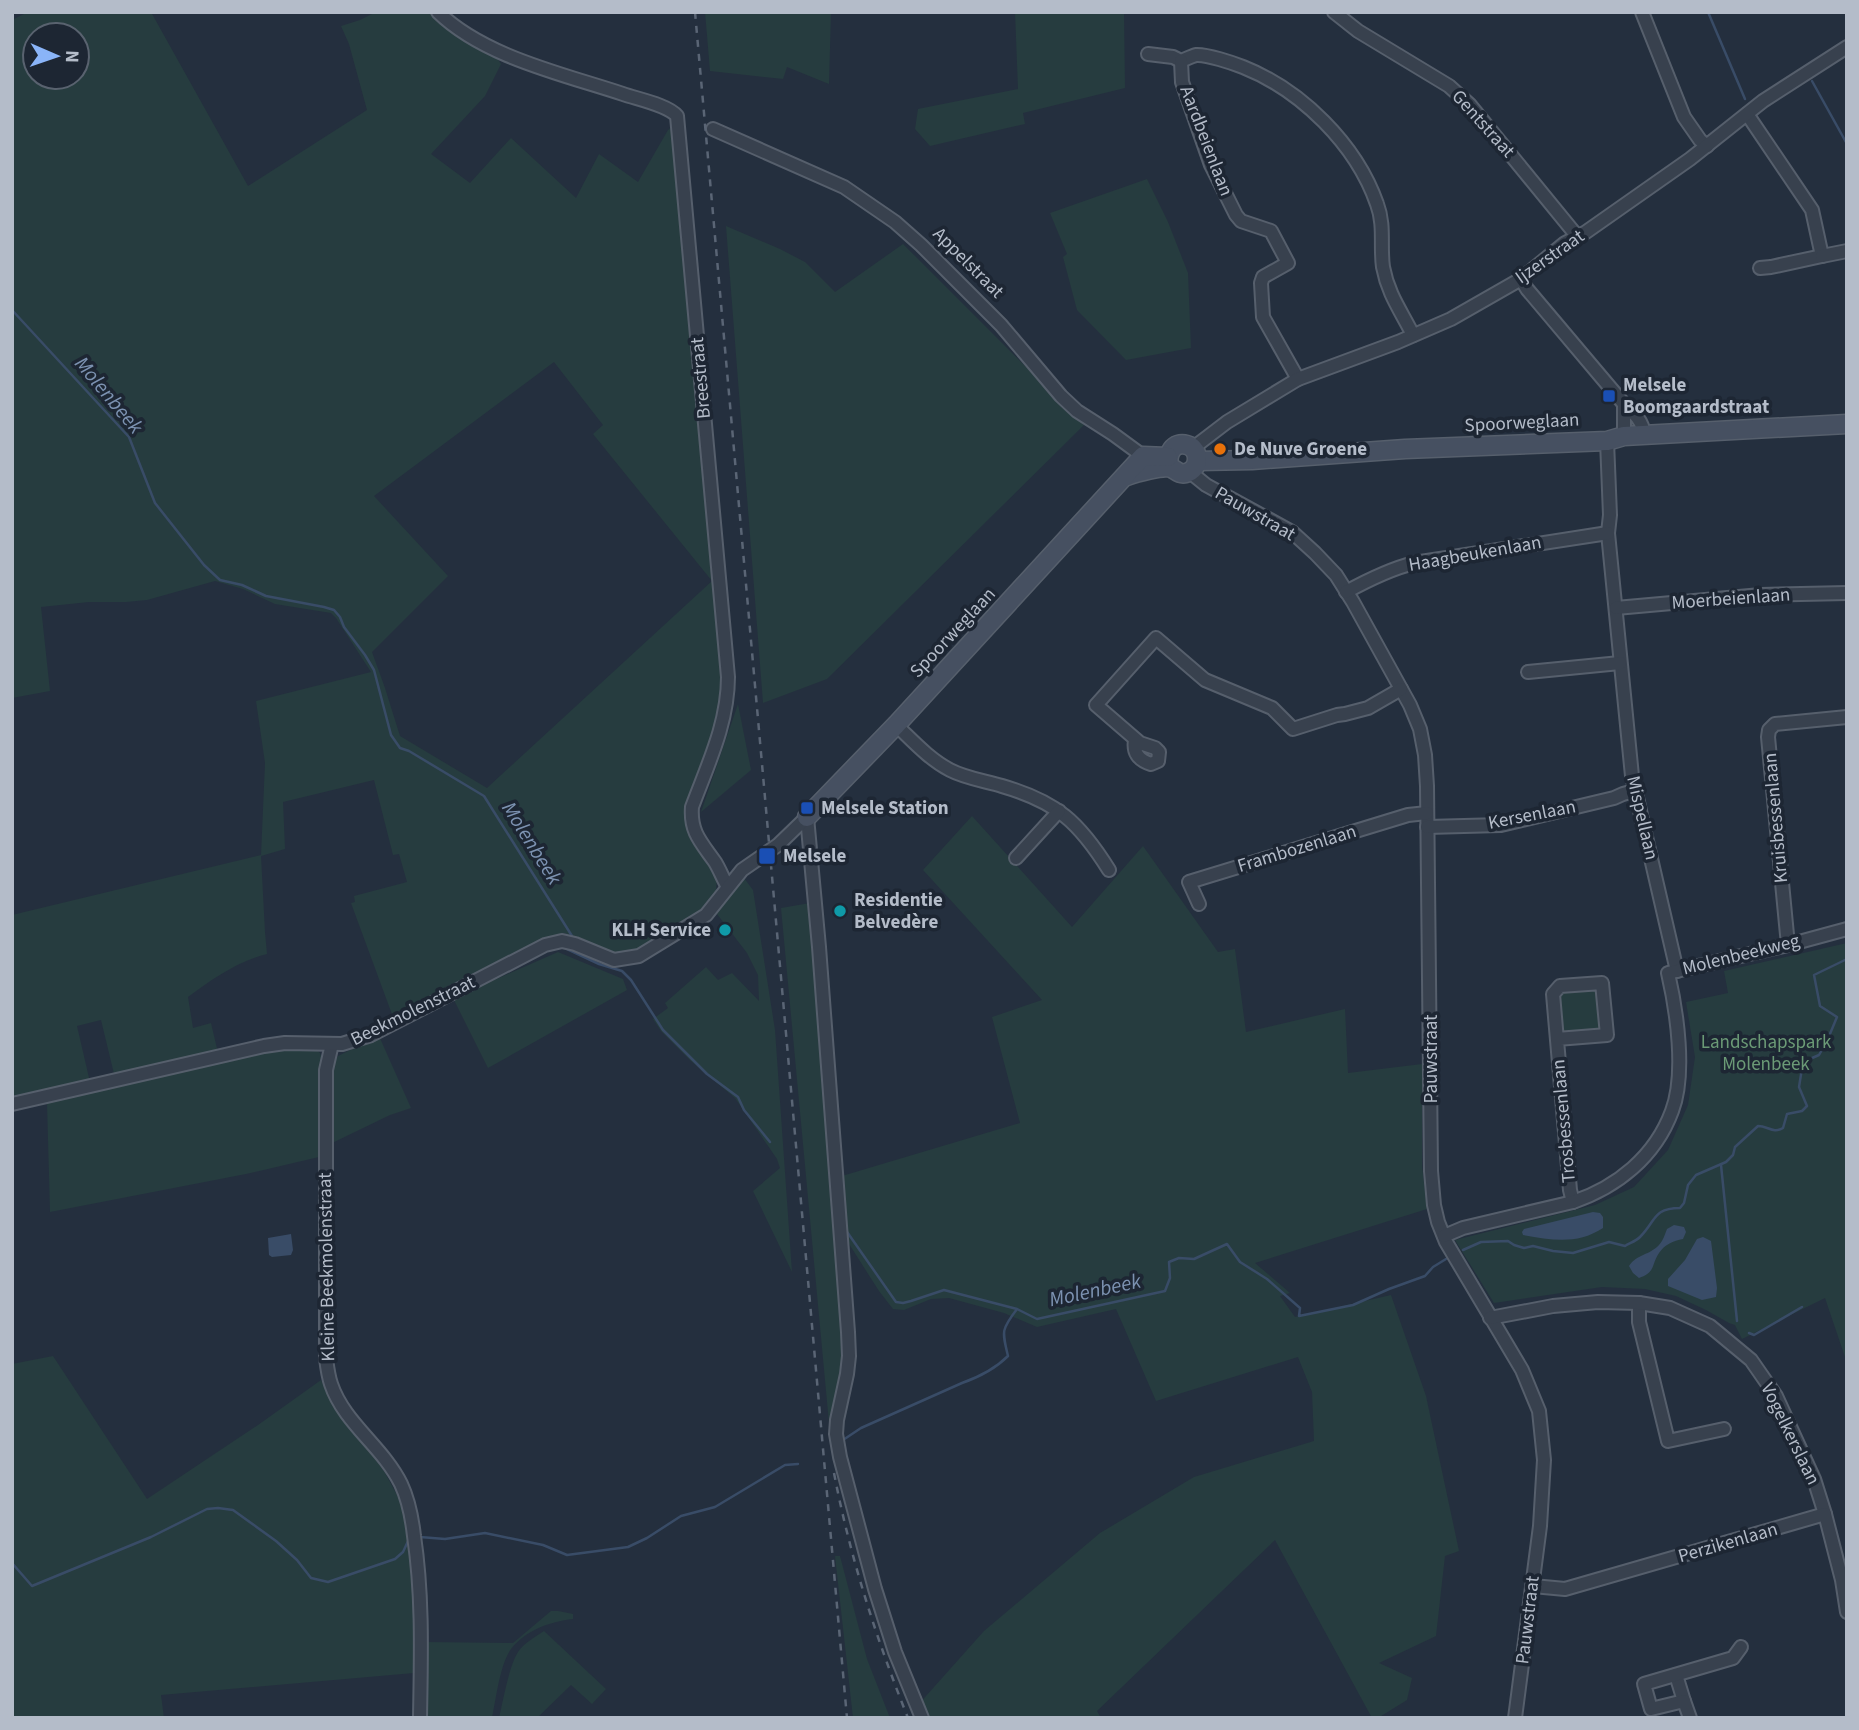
<svg xmlns="http://www.w3.org/2000/svg" width="1859" height="1730" viewBox="0 0 1859 1730" font-family="'Source Sans 3',sans-serif">
<style>
.green{fill:#263c3f;fill-rule:evenodd}
.water{fill:#394c67}
.lines{fill:none;stroke-linecap:round;stroke-linejoin:round}
.stream{stroke:#394c67;stroke-width:2.5}
.street-casing{stroke:#565f6c;stroke-width:16}
.secondary-casing{stroke:#565f6c;stroke-width:21}
.street{stroke:#38414e;stroke-width:12}
.secondary{stroke:#465061;stroke-width:18}
.rail{stroke:#5a6575;stroke-width:2.5;stroke-dasharray:7 7;stroke-linecap:butt}
.transit-dot{fill:#1a4fb4;stroke:#1d2633;stroke-width:2.5}
.food-dot{fill:#e8710a;stroke:#1d2633;stroke-width:2.5}
.culture-dot{fill:#0f9aa8;stroke:#1d2633;stroke-width:2.5}
.labels{text-anchor:middle;dominant-baseline:central;stroke-width:7;stroke-linejoin:round;paint-order:stroke}
.street-label{font-size:19px;fill:#b4bcc9;stroke:#1d2633}
.poi-label{font-size:19px;font-weight:bold;fill:#b4bcc9;stroke:#1d2633;text-anchor:start}
.park-label{font-size:19px;fill:#6b9a76;stroke:#1d2633}
.water-label{font-size:21px;font-style:italic;fill:#7c92b1;stroke:#1d2633}
</style>
<rect width="100%" height="100%" fill="#242f3e"/>
<g class="green">
<path d="M 28,12 L 151,12 L 248,186 L 367,110 L 349,44 L 341,26 L 360,20 L 376,12 L 433,12 L 467,41 L 497,58 L 501,64 L 485,96 L 431,154 L 470,183 L 511,138 L 576,198 L 599,154 L 638,182 L 668,130 L 673,126 L 715,579 L 723,707 L 685,813 L 687,827 L 717,878 L 716,890 L 691,922 L 632,953 L 616,954 L 605,951 L 564,933 L 547,938 L 393,1017 L 351,903 L 355,902 L 354,896 L 407,882 L 399,854 L 393,855 L 374,780 L 283,802 L 285,849 L 261,856 L 265,932 L 267,954 C 238,961 212,979 188,997 L 193,1028 L 211,1023 L 218,1053 L 115,1078 L 101,1020 L 77,1026 L 90,1082 L 12,1100 L 12,915 L 261,855 L 265,763 L 256,701 L 371,672 L 336,618 L 331,613 L 275,604 L 243,589 L 215,581 L 147,600 L 126,602 L 89,602 L 41,607 L 50,691 L 12,698 L 12,20 ZM 35,35 L 77,35 L 77,77 L 35,77 ZM 554,362 L 603,425 L 593,434 L 712,581 L 487,788 L 400,736 L 385,688 L 372,652 L 448,576 L 374,496 Z"/>
<path d="M 705,12 L 831,12 L 829,84 L 787,67 L 783,79 L 710,71 Z"/>
<path d="M 1015,12 L 1124,12 L 1125,88 L 1023,113 L 1025,124 L 930,146 L 915,129 L 918,109 L 1018,89 Z"/>
<path d="M 1147,179 L 1168,222 L 1188,273 L 1191,348 L 1126,360 L 1077,310 L 1063,257 L 1067,254 L 1050,213 Z"/>
<path d="M 726,226 L 780,249 L 805,262 L 835,292 L 903,244 L 1084,425 L 827,679 L 763,703 Z"/>
<path d="M 738,704 L 751,770 L 701,812 Z"/>
<path d="M 972,816 L 1072,927 L 1143,846 L 1218,952 L 1235,949 L 1246,1032 L 1345,1009 L 1348,1073 L 1422,1064 L 1422,1166 L 1427,1209 L 1255,1263 L 1290,1293 L 1280,1296 L 1295,1317 L 1391,1295 L 1426,1396 L 1459,1551 L 1445,1556 L 1436,1636 L 1379,1663 L 1412,1678 L 1407,1700 L 1378,1718 L 1372,1718 L 1275,1540 L 1097,1711 L 1101,1718 L 924,1718 L 918,1705 L 984,1631 L 1100,1533 L 1194,1477 L 1314,1441 L 1312,1392 L 1298,1357 L 1156,1401 L 1116,1309 L 1037,1327 L 1004,1313 L 949,1298 L 931,1299 L 904,1310 L 893,1309 L 879,1291 L 842,1233 L 838,1186 L 845,1185 L 842,1176 L 1020,1123 L 992,1017 L 1042,1000 L 923,870 Z"/>
<path d="M 744,878 L 753,890 L 775,1030 L 792,1272 L 753,1191 L 780,1168 L 777,1159 L 735,1098 L 691,1061 L 661,1031 L 653,1019 L 668,1008 L 665,1003 L 706,967 L 718,980 L 732,973 L 759,1001 L 758,975 L 747,953 L 717,914 L 737,884 Z"/>
<path d="M 810,903 L 842,1331 L 843,1364 L 832,1416 L 829,1423 L 781,908 Z"/>
<path d="M 1847,943 L 1847,1363 L 1825,1298 L 1742,1339 L 1735,1325 L 1729,1323 L 1706,1310 L 1676,1296 L 1645,1289 L 1602,1287 L 1494,1303 L 1455,1240 L 1595,1205 L 1634,1187 L 1668,1150 L 1688,1105 L 1695,1057 L 1686,1002 L 1728,993 L 1724,971 Z"/>
<path d="M 558,952 L 623,979 L 627,990 L 488,1068 L 453,998 Z"/>
<path d="M 1594,988 L 1599,990 L 1602,1028 L 1599,1031 L 1564,1034 L 1561,1031 L 1558,994 L 1561,991 Z"/>
<path d="M 379,1036 L 411,1108 L 390,1115 L 328,1145 L 331,1064 L 338,1056 Z"/>
<path d="M 283,1049 L 317,1050 L 320,1053 L 322,1060 L 319,1097 L 319,1157 L 246,1174 L 50,1212 L 47,1103 Z"/>
<path d="M 53,1356 L 147,1499 L 258,1425 L 321,1380 L 332,1404 L 348,1428 L 366,1447 L 384,1471 L 403,1506 L 412,1572 L 414,1618 L 414,1673 L 161,1695 L 164,1718 L 12,1718 L 12,1364 Z"/>
<path d="M 835,1556 L 840,1556 L 867,1659 L 890,1718 L 853,1718 Z"/>
<path d="M 551,1611 L 558,1611 L 573,1614 L 573,1619 C 549,1622 526,1630 511,1649 C 500,1664 496,1699 492,1718 L 424,1718 L 425,1642 L 513,1643 Z"/>
<path d="M 544,1631 L 606,1689 L 592,1704 L 571,1685 L 537,1718 L 499,1718 C 503,1701 509,1666 518,1652 C 524,1643 535,1637 544,1631 Z"/>
</g>
<g class="water">
<path d="M 1593,1212 L 1600,1213 L 1603,1217 L 1603,1228 C 1577,1245 1552,1240 1523,1235 L 1522,1232 L 1524,1229 Z"/>
<path d="M 1674,1225 L 1684,1227 L 1686,1232 L 1683,1239 C 1673,1241 1665,1244 1659,1253 C 1651,1265 1656,1272 1639,1278 L 1633,1273 L 1629,1266 C 1637,1254 1650,1255 1659,1245 C 1663,1241 1665,1234 1667,1229 Z"/>
<path d="M 291,1234 L 293,1250 L 291,1255 L 272,1257 L 269,1255 L 268,1238 Z"/>
<path d="M 1703,1237 L 1711,1241 L 1717,1288 L 1716,1297 L 1702,1300 L 1668,1286 L 1668,1279 L 1685,1260 L 1697,1239 Z"/>
</g>
<g class="lines">
<g class="stream">
<path d="M 1708,12 L 1745,99"/>
<path d="M 1812,81 L 1847,144"/>
<path d="M 12,310 L 129,437 L 155,503 L 204,565 L 220,580 L 242,585 L 266,596 L 324,607 L 334,610 L 340,617 L 344,627 L 365,655 L 374,670 L 391,735 L 400,748 L 409,751 L 484,796 L 572,936 L 571,938"/>
<path d="M 568,947 L 567,949 L 599,964 L 622,971 L 631,980 L 663,1030 L 707,1074 L 738,1097 L 744,1110 L 770,1142"/>
<path d="M 1721,1165 L 1737,1321"/>
<path d="M 845,1229 L 896,1302 L 903,1303 L 911,1301 L 944,1290 L 1017,1309 L 1037,1319 L 1165,1291 L 1170,1278 L 1169,1262 L 1179,1258 L 1194,1259 L 1227,1244 L 1240,1262 L 1267,1279 L 1300,1308 L 1299,1316 L 1353,1305 L 1389,1289 L 1425,1276 L 1433,1267 L 1446,1259"/>
<path d="M 1463,1250 L 1481,1242 L 1508,1241 L 1514,1245 L 1524,1248 L 1533,1246 L 1553,1251 L 1573,1253 L 1609,1242 L 1625,1246 C 1630,1243 1636,1241 1640,1237 C 1656,1221 1653,1208 1680,1208 L 1684,1203 L 1688,1185 L 1696,1175 L 1726,1162 L 1733,1155 L 1735,1147 L 1758,1126 C 1768,1126 1773,1134 1783,1128 L 1787,1114 L 1802,1111 L 1807,1106 L 1799,1087 L 1803,1062 L 1819,1055 L 1827,1041 L 1837,1017 L 1820,1006 L 1814,975 L 1847,959"/>
<path d="M 1749,1333 L 1754,1335 L 1802,1307"/>
<path d="M 843,1440 L 861,1428 L 962,1383 C 979,1377 995,1369 1008,1356 C 1002,1331 1001,1330 1017,1309"/>
<path d="M 420,1537 L 445,1539 L 485,1533 L 543,1545 L 567,1555 L 628,1547 L 647,1538 L 681,1516 L 715,1507 L 785,1465 L 798,1464"/>
<path d="M 12,1563 L 32,1586 L 151,1537 L 207,1509 L 218,1508 L 233,1510 L 276,1541 L 297,1560 L 311,1578 L 328,1582 L 395,1559 L 403,1552 L 409,1539"/>
</g>
<g class="street-casing">
<g id="street">
<path d="M 438,12 C 484,57 563,74 623,94 C 637,99 668,105 677,116 L 728,677 C 728,723 708,764 692,807 C 690,832 701,842 715,862 C 720,870 723,879 728,887"/>
<path d="M 1334,12 L 1358,31 L 1449,86 L 1470,105 L 1577,236"/>
<path d="M 1642,12 L 1684,117 L 1700,140 L 1707,146"/>
<path d="M 1148,54 L 1173,57 L 1181,61 C 1186,59 1192,56 1196,55 C 1206,54 1233,63 1243,67 C 1301,90 1356,144 1377,204 C 1385,225 1380,246 1383,267 C 1388,294 1401,311 1413,335"/>
<path d="M 1181,61 L 1182,82 L 1211,165 L 1236,215 L 1241,221 L 1271,231 L 1288,263 L 1263,277 L 1261,283 L 1263,317 L 1298,379"/>
<path d="M 1747,114 L 1812,210 L 1822,256 L 1771,267 L 1760,268"/>
<path d="M 713,129 L 844,187 L 895,222 L 921,245 L 1001,325 L 1061,396 L 1077,411 L 1113,434 L 1143,456"/>
<path d="M 1822,256 L 1847,251"/>
<path d="M 1521,279 L 1527,289 L 1624,404 C 1634,413 1643,421 1644,435"/>
<path d="M 1624,436 L 1624,404"/>
<path d="M 1607,441 L 1610,515 L 1608,533 L 1632,776 L 1677,971"/>
<path d="M 1193,448 L 1227,422 L 1298,379 L 1398,342 L 1451,319 L 1521,279 L 1565,243 L 1586,232 L 1690,159 L 1763,101 L 1847,47"/>
<path d="M 1190,472 L 1206,485 L 1292,532 L 1315,553 L 1336,575 L 1353,602 L 1410,705 L 1420,729 L 1425,755 L 1427,786 L 1431,1171 L 1434,1205 L 1438,1222 L 1446,1242 L 1522,1370 L 1539,1411 L 1544,1460 L 1540,1526 L 1515,1718"/>
<path d="M 1346,592 C 1368,580 1390,569 1414,563 L 1608,533"/>
<path d="M 1616,608 L 1761,595 L 1847,593"/>
<path d="M 1528,672 L 1620,663"/>
<path d="M 896,725 C 913,741 929,759 950,770 C 965,778 985,781 1002,786 C 1057,802 1079,822 1109,870"/>
<path d="M 1135,740 C 1133,752 1138,760 1151,764 L 1158,761 L 1159,752 L 1155,748 L 1140,743 L 1096,705 L 1156,638 L 1205,680 L 1272,708 L 1293,729 L 1337,715 L 1345,714 L 1368,708 L 1401,689"/>
<path d="M 807,817 L 819,947 L 848,1332 L 849,1356 L 847,1374 L 837,1420 L 836,1434 L 840,1457 L 875,1589 L 895,1652 L 922,1718"/>
<path d="M 1427,827 L 1501,825 L 1614,798 L 1623,794 L 1634,791"/>
<path d="M 1016,858 L 1059,811"/>
<path d="M 1199,904 L 1189,882 L 1408,815 L 1427,813"/>
<path d="M 1788,945 L 1768,737 L 1769,730 L 1775,724 L 1847,717"/>
<path d="M 1557,1039 L 1607,1035 L 1602,983 L 1560,986 L 1553,994 L 1570,1190 L 1573,1202"/>
<path d="M 332,1044 L 326,1070 L 326,1358 C 327,1366 328,1375 331,1384 C 344,1423 383,1447 401,1484 C 409,1501 412,1518 414,1536 C 423,1596 421,1657 420,1718"/>
<path d="M 12,1104 L 264,1046 L 285,1043 L 342,1044 L 371,1035 L 545,945 L 562,941 L 575,944 L 614,960 L 639,956 L 706,915 L 742,870 L 778,845 L 807,817"/>
<path d="M 1444,1236 L 1463,1228 L 1573,1202 C 1617,1187 1655,1157 1672,1111 C 1686,1074 1677,1012 1668,973 L 1788,945 L 1847,929"/>
<path d="M 1639,1303 L 1639,1322 L 1668,1441 L 1724,1429"/>
<path d="M 1490,1318 L 1553,1306 L 1598,1302 L 1639,1303 L 1670,1308 L 1710,1326 L 1751,1360 L 1776,1396 L 1814,1479 L 1825,1514"/>
<path d="M 1533,1586 L 1565,1589 L 1825,1514 L 1842,1580 L 1847,1612"/>
<path d="M 1676,1675 L 1684,1701"/>
<path d="M 1690,1718 L 1684,1701 L 1651,1709 L 1644,1684 L 1733,1658 L 1741,1647"/>
</g>
</g>
<g class="secondary-casing">
<g id="secondary">
<path d="M 1198,461 L 1252,460 L 1405,449 L 1607,441 L 1624,436 L 1847,424"/>
<path d="M 1127,476 C 1135,473 1163,465 1171,468 C 1177,470 1178,475 1186,473 C 1200,470 1201,449 1187,445 C 1173,441 1167,454 1169,465"/>
<path d="M 807,817 L 896,725 L 1143,456 L 1168,457"/>
</g>
</g>
<use href="#street" class="street"/>
<use href="#secondary" class="secondary"/>
<g class="rail">
<path d="M 695,12 L 847,1718"/>
<path d="M 834,1473 C 850,1557 876,1638 908,1718"/>
</g>
</g>
<g class="transit-dot">
<rect x="1602" y="389" width="14" height="14" rx="3.5"/>
<rect x="800" y="801" width="14" height="14" rx="3.5"/>
<rect x="758" y="847" width="18" height="18" rx="3.5"/>
</g>
<circle class="food-dot" cx="1220" cy="449" r="7"/>
<g class="culture-dot">
<circle cx="840" cy="911" r="7"/>
<circle cx="725" cy="930" r="7"/>
</g>
<g class="labels">
<g class="street-label">
<text transform="translate(1483 124) rotate(48)">Gentstraat</text>
<text transform="translate(1206 141) rotate(69)">Aardbeienlaan</text>
<text transform="translate(1550 257) rotate(-35)">Ijzerstraat</text>
<text transform="translate(968 263) rotate(45)">Appelstraat</text>
<text transform="translate(701 378) rotate(-95)">Breestraat</text>
<text transform="translate(1522 423) rotate(-3)">Spoorweglaan</text>
<text transform="translate(1255 514) rotate(30)">Pauwstraat</text>
<text transform="translate(1475 554) rotate(-10)">Haagbeukenlaan</text>
<text transform="translate(1731 599) rotate(-4)">Moerbeienlaan</text>
<text transform="translate(953 633) rotate(-47)">Spoorweglaan</text>
<text transform="translate(1532 815) rotate(-11)">Kersenlaan</text>
<text transform="translate(1642 818) rotate(77)">Mispellaan</text>
<text transform="translate(1776 818) rotate(-95)">Kruisbessenlaan</text>
<text transform="translate(1297 849) rotate(-17)">Frambozenlaan</text>
<text transform="translate(1741 955) rotate(-14)">Molenbeekweg</text>
<text transform="translate(413 1011) rotate(-26)">Beekmolenstraat</text>
<text transform="translate(1431 1059) rotate(-90)">Pauwstraat</text>
<text transform="translate(1564 1121) rotate(-95)">Trosbessenlaan</text>
<text transform="translate(327 1267) rotate(-91)">Kleine Beekmolenstraat</text>
<text transform="translate(1790 1434) rotate(64)">Vogelkerslaan</text>
<text transform="translate(1728 1543) rotate(-16)">Perzikenlaan</text>
<text transform="translate(1528 1620) rotate(-83)">Pauwstraat</text>
</g>
<g class="poi-label">
<text x="1623" y="385">Melsele<tspan x="1623" dy="22">Boomgaardstraat</tspan></text>
<text x="1234" y="449">De Nuve Groene</text>
<text x="821" y="808">Melsele Station</text>
<text x="783" y="856">Melsele</text>
<text x="854" y="900">Residentie<tspan x="854" dy="22">Belvedère</tspan></text>
<text x="711" y="930" text-anchor="end">KLH Service</text>
</g>
<g class="park-label">
<text x="1766" y="1042">Landschapspark<tspan x="1766" dy="22">Molenbeek</tspan></text>
</g>
<g class="water-label">
<text transform="translate(109 395) rotate(50)">Molenbeek</text>
<text transform="translate(532 843) rotate(58)">Molenbeek</text>
<text transform="translate(1095 1290) rotate(-12)">Molenbeek</text>
</g>
</g>
<rect width="1859" height="1730" fill="none" stroke="#b4bcc9" stroke-width="28"/>
<g transform="translate(56 56) rotate(92)"><circle r="33" fill="#1d2633" stroke="#59626f" stroke-width="2"/>
<path d="M0-5L12 26L0 18L-12 26Z" fill="#8ab4f8"/>
<text y="-10" font-size="19" font-weight="bold" text-anchor="middle" fill="#b4bcc9">N</text>
</g>
</svg>
